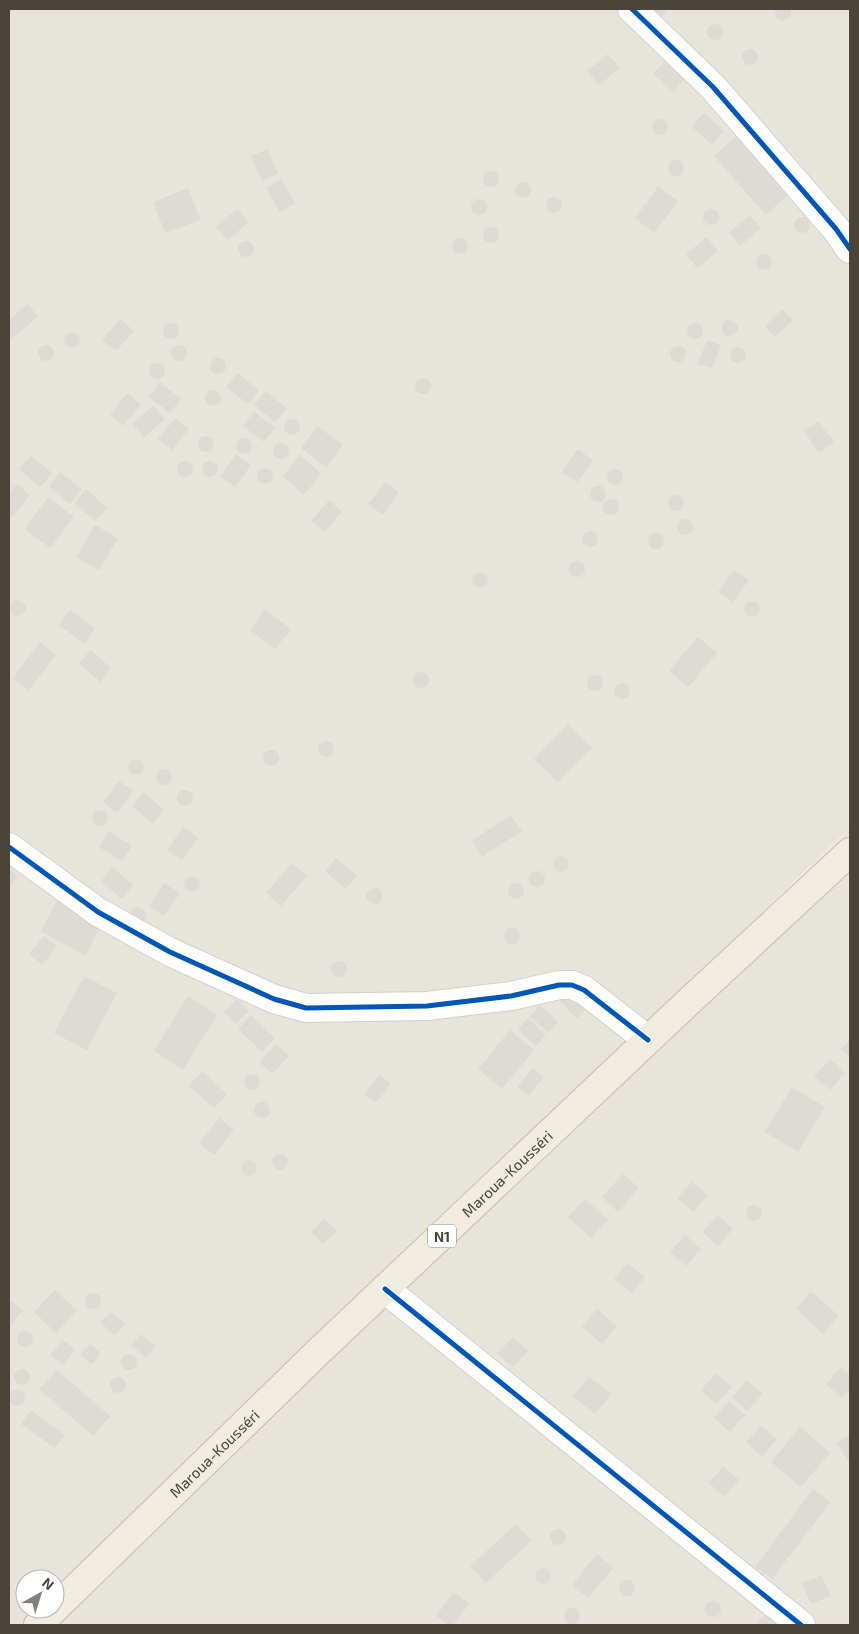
<svg xmlns="http://www.w3.org/2000/svg" width="859" height="1634" viewBox="0 0 859 1634" font-family="'Exo 2',sans-serif">
<style>
.residential{fill:#e7e4dc}
.building{fill:#dedbd6}
.lines{fill:none;stroke-linecap:round;stroke-linejoin:round}
.minor-casing{stroke:#d2d0cb;stroke-width:30}
.trunk-casing{stroke:#ccbfa9;stroke-width:30}
.minor{stroke:#fdfdfc;stroke-width:28}
.trunk{stroke:#f0ece0;stroke-width:28}
.cycleway-casing{stroke:#fff;stroke-width:8}
.cycleway{stroke:#0057b8;stroke-width:5}
.labels{text-anchor:middle;dominant-baseline:central;stroke-width:4.5;stroke-linejoin:round;paint-order:stroke}
.shield{fill:#fff;stroke:#817c74;stroke-width:1}
.shield-label{font-size:14px;font-weight:bold;fill:#4b4439}
.street-label{font-size:15px;fill:#4b4439;stroke:#fff}
</style>
<rect width="100%" height="100%" fill="#f4f2ee"/>
<g class="residential">
<path d="M 9,9 L 850,9 L 850,828 L 55,1594 L 55,1579 L 25,1579 L 25,1609 L 39,1609 L 23,1625 L 9,1625 Z"/>
<path d="M 850,829 L 850,1625 L 24,1625 L 669,1004 Z"/>
</g>
<g class="building">
<path d="M 654,9 L 668,9 L 662,16 Z"/>
<path d="M 776,9 L 791,9 L 791,17 L 784,21 L 778,20 L 775,15 Z"/>
<circle cx="715" cy="32" r="8"/>
<circle cx="750" cy="57" r="8"/>
<path d="M 608,54 L 620,68 L 599,85 L 587,71 Z"/>
<path d="M 665,61 L 685,79 L 673,92 L 653,74 Z"/>
<path d="M 704,113 L 724,131 L 712,145 L 691,126 Z"/>
<circle cx="660" cy="127" r="8"/>
<path d="M 738,134 L 790,193 L 766,215 L 714,156 Z"/>
<path d="M 268,149 L 278,174 L 262,181 L 251,156 Z"/>
<circle cx="676" cy="168" r="8"/>
<circle cx="491" cy="179" r="8"/>
<path d="M 281,179 L 295,203 L 280,212 L 266,188 Z"/>
<circle cx="523" cy="190" r="8"/>
<path d="M 658,187 L 678,201 L 654,233 L 635,218 Z"/>
<path d="M 188,188 L 201,220 L 165,233 L 153,202 Z"/>
<circle cx="554" cy="205" r="8"/>
<circle cx="479" cy="207" r="8"/>
<circle cx="711" cy="217" r="8"/>
<path d="M 237,209 L 249,222 L 228,240 L 216,227 Z"/>
<path d="M 750,215 L 761,228 L 740,246 L 729,232 Z"/>
<circle cx="802" cy="225" r="8"/>
<circle cx="491" cy="235" r="8"/>
<path d="M 707,237 L 718,251 L 697,268 L 686,254 Z"/>
<circle cx="460" cy="246" r="8"/>
<circle cx="246" cy="249" r="8"/>
<circle cx="764" cy="262" r="8"/>
<path d="M 28,304 L 38,317 L 12,338 L 9,334 L 9,320 Z"/>
<path d="M 782,309 L 793,320 L 775,337 L 765,326 Z"/>
<path d="M 120,319 L 134,331 L 116,351 L 102,340 Z"/>
<circle cx="730" cy="328" r="8"/>
<circle cx="171" cy="331" r="8"/>
<circle cx="695" cy="331" r="8"/>
<circle cx="72" cy="340" r="8"/>
<path d="M 707,340 L 721,345 L 712,368 L 698,364 Z"/>
<circle cx="46" cy="353" r="8"/>
<circle cx="179" cy="353" r="8"/>
<circle cx="678" cy="354" r="8"/>
<circle cx="738" cy="355" r="8"/>
<circle cx="218" cy="366" r="8"/>
<circle cx="157" cy="371" r="8"/>
<path d="M 237,373 L 259,390 L 248,404 L 226,387 Z"/>
<circle cx="423" cy="386" r="8"/>
<path d="M 160,382 L 181,399 L 170,413 L 149,397 Z"/>
<circle cx="213" cy="398" r="8"/>
<path d="M 266,391 L 287,409 L 275,422 L 254,405 Z"/>
<path d="M 128,393 L 141,405 L 123,426 L 110,414 Z"/>
<path d="M 153,406 L 165,419 L 144,437 L 132,424 Z"/>
<path d="M 254,411 L 275,428 L 264,442 L 243,426 Z"/>
<path d="M 175,418 L 189,429 L 172,450 L 158,439 Z"/>
<circle cx="292" cy="427" r="8"/>
<path d="M 818,421 L 834,442 L 819,453 L 804,431 Z"/>
<path d="M 317,426 L 343,445 L 326,467 L 301,448 Z"/>
<circle cx="206" cy="444" r="8"/>
<circle cx="244" cy="446" r="8"/>
<circle cx="281" cy="451" r="8"/>
<path d="M 578,449 L 593,461 L 577,482 L 562,472 Z"/>
<path d="M 236,454 L 251,465 L 235,487 L 220,477 Z"/>
<path d="M 300,455 L 321,474 L 304,495 L 283,476 Z"/>
<path d="M 31,456 L 52,473 L 40,487 L 19,469 Z"/>
<circle cx="185" cy="469" r="8"/>
<circle cx="210" cy="469" r="8"/>
<circle cx="265" cy="476" r="8"/>
<circle cx="615" cy="477" r="8"/>
<path d="M 60,472 L 82,490 L 70,504 L 49,486 Z"/>
<path d="M 385,482 L 399,492 L 383,515 L 368,504 Z"/>
<path d="M 17,484 L 30,495 L 13,517 L 9,513 L 9,493 Z"/>
<circle cx="598" cy="494" r="8"/>
<path d="M 86,489 L 107,508 L 95,521 L 74,503 Z"/>
<circle cx="676" cy="503" r="8"/>
<path d="M 48,497 L 74,517 L 50,548 L 25,529 Z"/>
<circle cx="611" cy="507" r="8"/>
<path d="M 329,500 L 342,512 L 325,532 L 311,521 Z"/>
<circle cx="685" cy="527" r="8"/>
<path d="M 95,525 L 118,538 L 99,570 L 76,557 Z"/>
<circle cx="590" cy="539" r="8"/>
<circle cx="656" cy="541" r="8"/>
<circle cx="577" cy="569" r="8"/>
<path d="M 734,570 L 749,580 L 733,602 L 718,592 Z"/>
<circle cx="480" cy="580" r="8"/>
<circle cx="18" cy="608" r="8"/>
<circle cx="752" cy="609" r="8"/>
<path d="M 265,609 L 291,629 L 275,649 L 250,630 Z"/>
<path d="M 70,610 L 95,629 L 85,644 L 59,625 Z"/>
<path d="M 698,637 L 717,653 L 688,687 L 669,671 Z"/>
<path d="M 40,642 L 56,655 L 29,690 L 13,678 Z"/>
<path d="M 91,650 L 111,668 L 100,682 L 79,663 Z"/>
<circle cx="421" cy="680" r="8"/>
<circle cx="595" cy="683" r="8"/>
<circle cx="622" cy="691" r="8"/>
<path d="M 568,724 L 592,748 L 558,782 L 534,759 Z"/>
<circle cx="326" cy="749" r="8"/>
<circle cx="271" cy="758" r="8"/>
<circle cx="136" cy="767" r="8"/>
<circle cx="164" cy="777" r="8"/>
<path d="M 119,781 L 133,791 L 117,813 L 103,802 Z"/>
<circle cx="185" cy="798" r="8"/>
<path d="M 144,792 L 164,810 L 153,824 L 132,806 Z"/>
<circle cx="100" cy="818" r="8"/>
<path d="M 511,815 L 522,831 L 482,857 L 472,840 Z"/>
<path d="M 183,827 L 198,838 L 182,860 L 167,850 Z"/>
<path d="M 109,831 L 132,846 L 122,861 L 99,847 Z"/>
<circle cx="561" cy="864" r="8"/>
<path d="M 336,858 L 357,876 L 345,889 L 325,871 Z"/>
<path d="M 292,863 L 307,876 L 281,906 L 266,893 Z"/>
<path d="M 112,867 L 133,885 L 122,899 L 101,881 Z"/>
<path d="M 9,869 L 18,876 L 9,889 Z"/>
<circle cx="537" cy="879" r="8"/>
<circle cx="192" cy="884" r="8"/>
<circle cx="516" cy="891" r="8"/>
<path d="M 164,883 L 180,893 L 164,916 L 149,906 Z"/>
<circle cx="374" cy="896" r="8"/>
<path d="M 57,901 L 101,926 L 85,956 L 41,931 Z"/>
<path d="M 136,907 L 142,908 L 147,915 L 145,920 L 141,923 L 130,915 L 132,910 Z"/>
<circle cx="512" cy="936" r="8"/>
<path d="M 44,936 L 57,946 L 42,965 L 29,954 Z"/>
<circle cx="339" cy="969" r="8"/>
<path d="M 84,976 L 117,993 L 87,1050 L 54,1033 Z"/>
<path d="M 569,991 L 587,1008 L 577,1019 L 560,1001 Z"/>
<path d="M 188,996 L 217,1015 L 183,1070 L 154,1051 Z"/>
<path d="M 237,999 L 249,1011 L 236,1024 L 224,1012 Z"/>
<path d="M 540,1005 L 558,1022 L 548,1033 L 530,1016 Z"/>
<path d="M 251,1015 L 275,1038 L 262,1052 L 238,1029 Z"/>
<path d="M 528,1018 L 546,1035 L 536,1046 L 518,1029 Z"/>
<path d="M 510,1030 L 534,1050 L 502,1089 L 478,1069 Z"/>
<path d="M 850,1039 L 850,1057 L 841,1049 Z"/>
<path d="M 276,1044 L 289,1056 L 272,1074 L 259,1062 Z"/>
<path d="M 830,1059 L 845,1073 L 830,1090 L 814,1076 Z"/>
<path d="M 532,1068 L 544,1077 L 529,1096 L 517,1087 Z"/>
<path d="M 202,1071 L 227,1094 L 214,1108 L 189,1086 Z"/>
<circle cx="252" cy="1082" r="8"/>
<path d="M 380,1075 L 391,1084 L 376,1103 L 364,1094 Z"/>
<path d="M 792,1087 L 825,1107 L 798,1152 L 765,1132 Z"/>
<circle cx="262" cy="1110" r="8"/>
<path d="M 219,1118 L 234,1130 L 214,1155 L 199,1143 Z"/>
<circle cx="280" cy="1162" r="8"/>
<circle cx="249" cy="1168" r="8"/>
<path d="M 623,1174 L 639,1188 L 618,1212 L 602,1197 Z"/>
<path d="M 692,1182 L 708,1195 L 693,1212 L 677,1198 Z"/>
<path d="M 585,1199 L 608,1220 L 591,1238 L 568,1217 Z"/>
<circle cx="754" cy="1213" r="8"/>
<path d="M 718,1215 L 733,1229 L 718,1246 L 702,1232 Z"/>
<path d="M 324,1219 L 337,1231 L 323,1244 L 311,1232 Z"/>
<path d="M 685,1235 L 701,1249 L 686,1266 L 670,1252 Z"/>
<path d="M 627,1263 L 645,1277 L 632,1293 L 614,1279 Z"/>
<path d="M 55,1290 L 77,1311 L 56,1333 L 34,1312 Z"/>
<path d="M 811,1291 L 839,1316 L 823,1334 L 796,1309 Z"/>
<circle cx="93" cy="1301" r="8"/>
<path d="M 9,1299 L 23,1310 L 9,1329 Z"/>
<path d="M 597,1309 L 617,1326 L 602,1344 L 582,1327 Z"/>
<path d="M 111,1312 L 125,1324 L 115,1336 L 100,1322 Z"/>
<circle cx="25" cy="1339" r="8"/>
<path d="M 141,1334 L 155,1346 L 146,1358 L 131,1345 Z"/>
<path d="M 513,1337 L 528,1351 L 513,1367 L 497,1354 Z"/>
<path d="M 63,1340 L 75,1349 L 63,1365 L 50,1355 Z"/>
<path d="M 90,1344 L 101,1353 L 92,1365 L 80,1355 Z"/>
<circle cx="129" cy="1362" r="8"/>
<path d="M 841,1367 L 850,1375 L 850,1389 L 842,1398 L 826,1384 Z"/>
<circle cx="22" cy="1377" r="8"/>
<path d="M 57,1370 L 110,1416 L 93,1436 L 39,1389 Z"/>
<path d="M 716,1373 L 732,1387 L 716,1404 L 701,1390 Z"/>
<circle cx="118" cy="1385" r="8"/>
<path d="M 589,1377 L 611,1394 L 595,1414 L 573,1396 Z"/>
<path d="M 747,1380 L 763,1394 L 747,1411 L 732,1397 Z"/>
<circle cx="17" cy="1398" r="8"/>
<path d="M 729,1401 L 745,1415 L 730,1432 L 714,1418 Z"/>
<path d="M 31,1410 L 65,1435 L 55,1448 L 21,1424 Z"/>
<path d="M 761,1426 L 777,1439 L 762,1457 L 746,1442 Z"/>
<path d="M 800,1427 L 830,1453 L 801,1487 L 771,1462 Z"/>
<path d="M 850,1434 L 850,1459 L 848,1461 L 837,1443 Z"/>
<path d="M 723,1466 L 739,1480 L 724,1497 L 709,1483 Z"/>
<path d="M 813,1489 L 830,1502 L 772,1579 L 755,1567 Z"/>
<path d="M 516,1524 L 531,1541 L 486,1583 L 470,1566 Z"/>
<circle cx="558" cy="1537" r="8"/>
<path d="M 597,1554 L 613,1568 L 588,1598 L 572,1585 Z"/>
<circle cx="543" cy="1576" r="8"/>
<path d="M 822,1575 L 830,1596 L 811,1604 L 802,1583 Z"/>
<circle cx="627" cy="1588" r="8"/>
<path d="M 454,1592 L 469,1604 L 453,1625 L 448,1625 L 436,1616 Z"/>
<circle cx="713" cy="1609" r="8"/>
<circle cx="572" cy="1616" r="8"/>
<path d="M 767,1612 L 782,1625 L 756,1625 Z"/>
</g>
<g class="lines">
<g class="minor-casing">
<g id="minor">
<path d="M 632,9 L 713,87 L 836,229 L 850,249"/>
<path d="M 9,847 L 98,912 L 170,952 L 274,999 L 306,1008 L 427,1006 L 511,996 L 559,985 L 572,985 L 584,990 L 648,1040"/>
<path d="M 385,1289 L 801,1625"/>
</g>
</g>
<g class="trunk-casing">
<g id="trunk">
<path id="s1" d="M 38,1625 L 316,1354 L 683,1007 L 850,852"/>
</g>
</g>
<use href="#minor" class="minor"/>
<use href="#trunk" class="trunk"/>
<g class="cycleway-casing">
<g id="cycleway">
<path d="M 632,9 L 713,87 L 836,229 L 850,249"/>
<path d="M 9,847 L 98,912 L 170,952 L 274,999 L 306,1008 L 427,1006 L 511,996 L 559,985 L 572,985 L 584,990 L 648,1040"/>
<path d="M 385,1289 L 801,1625"/>
</g>
</g>
<use href="#cycleway" class="cycleway"/>
</g>
<g class="labels">
<rect class="shield" x="428" y="1224.5" width="28" height="23" rx="4"/>
<g class="shield-label">
<text x="442" y="1236">N1</text>
</g>
<g class="street-label">
<text stroke="none"><textPath href="#s1" startOffset="651">Maroua-Kousséri</textPath></text>
<text stroke="none"><textPath href="#s1" startOffset="246">Maroua-Kousséri</textPath></text>
</g>
</g>
<rect width="859" height="1634" fill="none" stroke="#4b4439" stroke-width="20"/>
<g transform="translate(40 1594) rotate(39)"><circle r="24" fill="#ffffff" stroke="#b7b4b0"/>
<path d="M0-4L9 19L0 12L-9 19Z" fill="#868178"/>
<text y="-8" font-size="14" font-weight="bold" text-anchor="middle" fill="#4b4439">N</text>
</g>
</svg>
